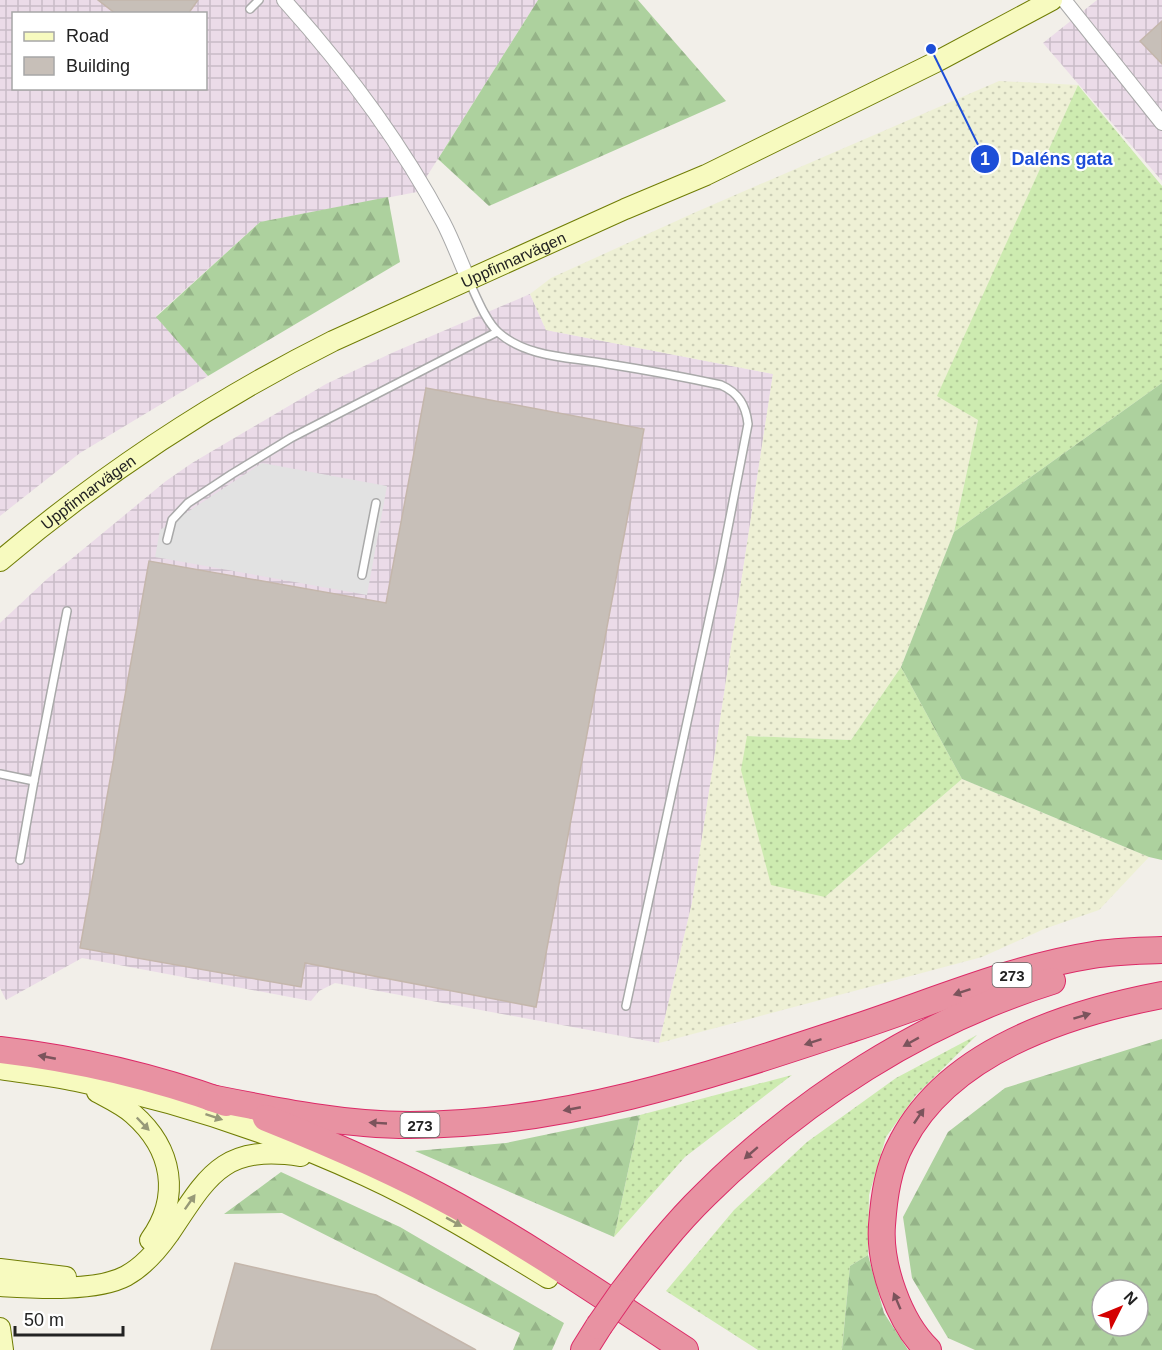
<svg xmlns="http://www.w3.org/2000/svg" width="1162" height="1350" viewBox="0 0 1162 1350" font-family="Helvetica,sans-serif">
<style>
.industrial{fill:url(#industrial-grid);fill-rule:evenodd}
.farmland{fill:url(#farmland-dots)}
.grass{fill:url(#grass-dots)}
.forest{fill:url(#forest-firs);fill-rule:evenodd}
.parking{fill:#e2e2e2}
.building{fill:#c7bfb8;stroke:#c4b6ab;stroke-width:1.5}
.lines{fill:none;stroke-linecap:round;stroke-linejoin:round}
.lane-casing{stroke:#a9a9a9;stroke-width:10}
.street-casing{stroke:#a9a9a9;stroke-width:16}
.secondary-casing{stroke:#707d05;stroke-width:22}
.highway-casing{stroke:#dc2a67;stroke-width:28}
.lane{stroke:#fff;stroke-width:7}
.street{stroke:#fff;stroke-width:14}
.secondary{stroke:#f7fabf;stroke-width:20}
.highway{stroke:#e892a2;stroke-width:26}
.highway-bridge-casing{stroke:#dc2a67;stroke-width:28;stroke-linecap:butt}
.highway-bridge{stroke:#e892a2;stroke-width:26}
.oneway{fill:#7b545c}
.oneway2{fill:#979978}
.labels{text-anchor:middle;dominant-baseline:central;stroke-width:4.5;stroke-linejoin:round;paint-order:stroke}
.shield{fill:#fff;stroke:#646464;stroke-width:1.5}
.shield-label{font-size:15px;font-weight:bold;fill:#222}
.street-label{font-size:16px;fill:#222;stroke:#fff}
.leader{fill:none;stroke:#1d4ed8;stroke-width:2}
.callout-dot{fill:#1d4ed8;stroke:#fff;stroke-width:2}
.mark-label{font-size:18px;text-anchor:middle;font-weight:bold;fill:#fff}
.callout-label{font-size:18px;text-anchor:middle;font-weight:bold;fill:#1d4ed8;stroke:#fff;stroke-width:4.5;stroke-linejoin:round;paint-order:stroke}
</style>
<defs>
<pattern id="industrial-grid" width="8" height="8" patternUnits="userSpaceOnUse" patternTransform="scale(1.5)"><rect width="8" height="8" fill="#ebdbe8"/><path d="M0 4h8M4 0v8" fill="none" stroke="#c9bcc7"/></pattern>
<pattern id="farmland-dots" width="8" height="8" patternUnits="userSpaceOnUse" patternTransform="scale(1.5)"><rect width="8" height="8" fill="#eef0d5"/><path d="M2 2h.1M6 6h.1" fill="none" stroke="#ccceb7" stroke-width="1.8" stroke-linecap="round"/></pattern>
<pattern id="grass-dots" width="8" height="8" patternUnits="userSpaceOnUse" patternTransform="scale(1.5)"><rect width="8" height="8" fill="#cdebb0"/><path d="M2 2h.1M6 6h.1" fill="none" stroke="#b0c997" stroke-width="1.8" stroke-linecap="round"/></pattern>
<pattern id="forest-firs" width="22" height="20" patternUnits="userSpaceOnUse" patternTransform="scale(1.5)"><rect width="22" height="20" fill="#add19e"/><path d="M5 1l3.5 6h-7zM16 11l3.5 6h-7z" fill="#95b388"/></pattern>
</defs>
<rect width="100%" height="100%" fill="#f2efe9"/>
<g class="industrial">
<path d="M 0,0 L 538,0 L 417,192 L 260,222 L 156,316 L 208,376 L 80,453 L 0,516 ZM 14,14 L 206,14 L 206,88 L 14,88 Z"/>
<path d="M 1097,0 L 1162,0 L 1162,181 L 1043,43 Z"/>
<path d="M 530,294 L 546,330 L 773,374 L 692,903 L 659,1043 L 335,983 L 319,991 L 311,1001 L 82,958 L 6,1000 L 0,988 L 0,623 L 47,579 L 166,481 L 192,463 L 326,384 L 394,352 Z"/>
</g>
<path class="farmland" d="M 999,81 L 1078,85 L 938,395 L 978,420 L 954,532 L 901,667 L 851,740 L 747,736 L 825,897 L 962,779 L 1149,857 L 1099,910 L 1044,929 L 982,957 L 659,1043 L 692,903 L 773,374 L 546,330 L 530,294 L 551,278 L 696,212 Z"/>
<g class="grass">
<path d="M 1078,85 L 1162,186 L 1162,383 L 954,532 L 978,420 L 937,396 Z"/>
<path d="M 901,667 L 962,779 L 825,897 L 771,885 L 741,770 L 747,736 L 851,740 Z"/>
<path d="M 977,1035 L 916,1095 L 886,1137 L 869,1195 L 868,1255 L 850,1266 L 842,1350 L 758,1350 L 666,1291 L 734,1210 L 807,1142 L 896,1078 Z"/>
<path d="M 792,1075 L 685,1157 L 614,1237 L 640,1115 Z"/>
</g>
<g class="forest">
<path d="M 538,0 L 638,0 L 726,101 L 489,206 L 438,159 Z"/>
<path d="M 388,197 L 400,262 L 208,376 L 156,317 L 260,222 Z"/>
<path d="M 1162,383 L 1162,860 L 1149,857 L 962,779 L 901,667 L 954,532 Z"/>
<path d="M 1162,1039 L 1162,1350 L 975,1350 L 948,1338 L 912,1278 L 903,1217 L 948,1132 L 1005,1088 ZM 1102,1290 L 1138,1290 L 1138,1326 L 1102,1326 Z"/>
<path d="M 640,1115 L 614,1237 L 415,1151 L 506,1143 Z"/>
<path d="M 281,1172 L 400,1227 L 564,1323 L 552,1350 L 513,1350 L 520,1333 L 282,1213 L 224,1214 Z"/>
<path d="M 868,1255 L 884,1313 L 908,1350 L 842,1350 L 850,1266 Z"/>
</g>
<path class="parking" d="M 262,463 L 387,486 L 367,595 L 155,557 L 160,530 Z"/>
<g class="building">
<path d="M 98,0 L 198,0 L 188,14 L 116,14 Z"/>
<path d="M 1162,21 L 1162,64 L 1140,41 Z"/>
<path d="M 426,388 L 644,429 L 536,1007 L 305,963 L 301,987 L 80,948 L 149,561 L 386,603 Z"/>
<path d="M 235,1263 L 376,1295 L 476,1350 L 211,1350 Z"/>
</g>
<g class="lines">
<g class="lane-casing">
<g id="lane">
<path d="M 250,9 L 259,0"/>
<path d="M 469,281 C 476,296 486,322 499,333 C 528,358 571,357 608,364 C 646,370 684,377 721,385 C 739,393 746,406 748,424 L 721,564 L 626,1006"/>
<path d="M 167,540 L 172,520 L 188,503 L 232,474 L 291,438 L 497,332"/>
<path d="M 362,575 L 376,503"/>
<path d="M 0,774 L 34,781 L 67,611"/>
<path d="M 20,860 L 34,781"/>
</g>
</g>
<g class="street-casing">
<g id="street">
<path d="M 284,0 C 345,68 400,141 443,222 C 453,241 460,261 469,281"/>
<path d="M 1064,0 L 1162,123"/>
</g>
</g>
<g class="secondary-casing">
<g id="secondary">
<path id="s1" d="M 0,561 C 104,473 211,402 333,341 L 625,209 L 706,175 L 936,62 L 1052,0"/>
<path d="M 0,1069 C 25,1073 51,1076 76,1081 C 176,1101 273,1133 366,1176 C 429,1205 489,1242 548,1278"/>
<path d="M 97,1092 C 110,1099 123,1105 133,1114 C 173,1149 181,1197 150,1240"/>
<path d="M 0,1269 L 66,1277"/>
<path d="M 0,1286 C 35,1288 96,1292 126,1276 C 144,1266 157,1251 169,1234 C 208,1176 222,1144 301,1156"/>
<path d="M 0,1328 L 3,1350"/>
</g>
</g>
<g class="highway-casing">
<g id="highway">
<path d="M 0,1050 C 76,1059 154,1077 226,1103"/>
<path d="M 211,1098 C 276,1111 344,1125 410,1125 C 565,1125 709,1076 854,1028 C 933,1002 1011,968 1093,955 C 1116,951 1139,951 1162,950"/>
<path d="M 266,1118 C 331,1144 396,1172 457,1206 C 536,1250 610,1301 685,1350"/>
<path d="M 622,1293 C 648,1259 674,1225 705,1195 C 802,1099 921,1022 1052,981"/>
<path d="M 584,1350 L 599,1326"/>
<path d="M 928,1350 C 899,1322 879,1265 882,1225 C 884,1197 888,1167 902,1142 C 949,1051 1068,1013 1162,995"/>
</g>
</g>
<use href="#lane" class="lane"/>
<use href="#street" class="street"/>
<use href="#secondary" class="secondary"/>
<use href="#highway" class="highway"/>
<g class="highway-bridge-casing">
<path id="highway-bridge" d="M 599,1326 L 622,1293"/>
</g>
<use href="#highway-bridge" class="highway-bridge"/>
</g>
<defs><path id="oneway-solid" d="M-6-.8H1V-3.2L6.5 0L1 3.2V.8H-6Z" transform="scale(1.5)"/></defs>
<g class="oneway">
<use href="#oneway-solid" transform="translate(962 992) rotate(161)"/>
<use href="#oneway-solid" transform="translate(1082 1016) rotate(-17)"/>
<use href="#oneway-solid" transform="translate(813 1042) rotate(162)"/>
<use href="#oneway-solid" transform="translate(911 1042) rotate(151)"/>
<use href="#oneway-solid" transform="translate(47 1057) rotate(-169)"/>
<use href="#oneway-solid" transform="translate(572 1109) rotate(169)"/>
<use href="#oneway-solid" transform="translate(919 1116) rotate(-56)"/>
<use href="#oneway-solid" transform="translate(378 1123) rotate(-177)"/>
<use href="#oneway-solid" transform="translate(751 1153) rotate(139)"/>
<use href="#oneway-solid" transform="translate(897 1301) rotate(-113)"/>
</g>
<g class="oneway2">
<use href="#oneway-solid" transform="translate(214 1117) rotate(18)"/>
<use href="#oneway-solid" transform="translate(143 1124) rotate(46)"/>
<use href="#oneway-solid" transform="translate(190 1202) rotate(-55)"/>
<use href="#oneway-solid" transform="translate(454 1222) rotate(29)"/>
</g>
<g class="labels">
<g class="shield">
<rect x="992.5" y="963" width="39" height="24" rx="4.5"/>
<rect x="400.5" y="1113" width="39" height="24" rx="4.5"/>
</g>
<g class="shield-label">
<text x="1012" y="975">273</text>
<text x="420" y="1125">273</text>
</g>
<g class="street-label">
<text stroke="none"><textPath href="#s1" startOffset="598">Uppfinnarvägen</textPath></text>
<text stroke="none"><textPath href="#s1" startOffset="112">Uppfinnarvägen</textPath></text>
</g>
</g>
<path class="leader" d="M931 49L985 159"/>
<g class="callout-dot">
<circle cx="931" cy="49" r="6"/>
<circle cx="985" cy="159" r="15"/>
</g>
<g class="mark-label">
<text x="985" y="165">1</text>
</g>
<g class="callout-label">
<text x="1062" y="165">Daléns gata</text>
</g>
<rect x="12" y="12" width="195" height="78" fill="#ffffff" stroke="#a7a7a7" stroke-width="1.5"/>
<rect x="24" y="32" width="30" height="9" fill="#f7fabf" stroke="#a7a7a7" stroke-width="1.5"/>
<text x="66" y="42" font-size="18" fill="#222222">Road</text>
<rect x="24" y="57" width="30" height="18" fill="#c7bfb8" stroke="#a7a7a7" stroke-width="1.5"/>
<text x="66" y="72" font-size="18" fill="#222222">Building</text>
<g transform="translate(1120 1308) rotate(47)"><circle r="28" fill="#ffffff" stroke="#a7a7a7" stroke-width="1.5"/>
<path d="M0-4.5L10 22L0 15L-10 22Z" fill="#d40000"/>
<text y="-9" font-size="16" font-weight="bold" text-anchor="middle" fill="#222222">N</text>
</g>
<path d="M15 1326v9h108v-9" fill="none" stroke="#222222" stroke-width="3"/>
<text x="24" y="1326" font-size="18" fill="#222222" stroke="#ffffff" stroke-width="4.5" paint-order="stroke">50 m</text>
</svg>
